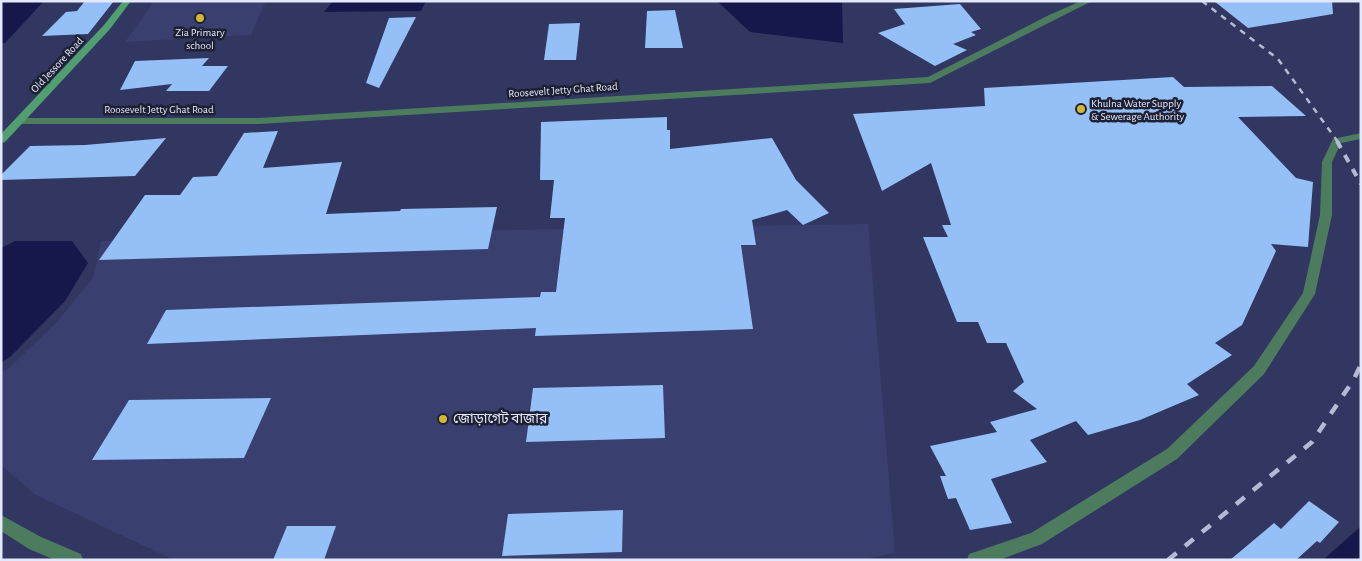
<svg xmlns="http://www.w3.org/2000/svg" width="1362" height="561" viewBox="0 0 1362 561" font-family="'Alegreya Sans','Noto Sans Bengali',sans-serif">
<style>
.built{fill:#393f6f}
.water{fill:#16174a}
.building{fill:#95bff7}
.lines{fill:none;stroke-linecap:round;stroke-linejoin:round}
.tertiary{fill:#4d7b5e;fill-rule:evenodd}
.secondary{fill:#519e71;fill-rule:evenodd}
.rail-far2{stroke:#b5bad4;stroke-width:2.5;stroke-dasharray:6 6;stroke-linecap:butt}
.rail-far1{stroke:#b5bad4;stroke-width:4;stroke-dasharray:8 8;stroke-linecap:butt}
.rail{stroke:#b5bad4;stroke-width:4.5;stroke-dasharray:11 11;stroke-linecap:butt}
.poi-dot{fill:#d3b635;stroke:#1d2133;stroke-width:2}
.labels{text-anchor:middle;dominant-baseline:central;stroke-width:5;stroke-linejoin:round;paint-order:stroke}
.far-poi-label{font-size:11px;fill:#e4e8fd;stroke:#1d2133}
.far-street-label{font-size:11px;fill:#e4e8fd;stroke:#1d2133}
.poi-label{font-size:14px;fill:#e4e8fd;stroke:#1d2133;text-anchor:start}
</style>
<rect width="100%" height="100%" fill="#313760"/>
<g class="built">
<path d="M 154,1 L 266,1 L 251,35 L 125,42 Z"/>
<path d="M 868,224 L 895,553 L 861,560 L 174,560 L 34,494 L 1,465 L 1,373 L 9,368 L 57,322 L 93,278 L 101,241 L 452,231 Z"/>
</g>
<g class="water">
<path d="M 1,1 L 44,1 L 5,43 L 1,43 Z"/>
<path d="M 333,1 L 426,1 L 421,11 L 324,12 Z"/>
<path d="M 717,1 L 842,1 L 843,43 L 750,32 Z"/>
<path d="M 15,241 L 72,241 L 88,263 L 65,301 L 11,356 L 1,363 L 1,248 Z"/>
<path d="M 1361,526 L 1361,560 L 1323,560 Z"/>
</g>
<g class="building">
<path d="M 85,1 L 114,1 L 88,34 L 42,36 L 66,12 L 77,11 Z"/>
<path d="M 1214,1 L 1332,1 L 1333,14 L 1248,28 Z"/>
<path d="M 960,4 L 981,29 L 971,32 L 976,35 L 953,44 L 967,50 L 935,66 L 878,33 L 905,24 L 894,9 Z"/>
<path d="M 675,10 L 683,48 L 645,48 L 647,11 Z"/>
<path d="M 416,17 L 379,88 L 366,83 L 389,18 Z"/>
<path d="M 580,23 L 576,60 L 544,60 L 549,24 Z"/>
<path d="M 209,58 L 202,66 L 228,66 L 209,91 L 166,91 L 172,84 L 120,90 L 135,61 Z"/>
<path d="M 1173,77 L 1184,87 L 1272,86 L 1306,116 L 1238,117 L 1296,178 L 1313,182 L 1308,247 L 1271,244 L 1276,251 L 1242,325 L 1215,343 L 1232,355 L 1187,384 L 1199,395 L 1140,420 L 1088,435 L 1076,421 L 1030,440 L 1047,462 L 991,479 L 1012,523 L 970,530 L 956,498 L 948,499 L 940,476 L 946,476 L 930,446 L 997,432 L 990,422 L 1037,409 L 1013,391 L 1024,382 L 1006,343 L 987,343 L 978,322 L 957,322 L 923,237 L 948,237 L 942,225 L 951,225 L 931,163 L 882,191 L 853,114 L 985,106 L 984,88 Z"/>
<path d="M 667,117 L 667,130 L 670,130 L 670,149 L 772,138 L 796,180 L 829,213 L 803,225 L 787,210 L 752,220 L 756,245 L 741,245 L 753,329 L 535,336 L 536,328 L 147,344 L 166,310 L 540,297 L 541,292 L 556,292 L 565,218 L 550,218 L 554,180 L 540,180 L 541,122 Z"/>
<path d="M 278,131 L 263,168 L 342,162 L 326,214 L 400,211 L 401,209 L 497,207 L 488,249 L 99,260 L 145,195 L 180,195 L 193,177 L 217,176 L 244,133 Z"/>
<path d="M 166,138 L 135,176 L 1,180 L 1,175 L 30,146 L 85,145 Z"/>
<path d="M 663,385 L 665,438 L 526,442 L 533,388 Z"/>
<path d="M 271,398 L 244,458 L 92,460 L 129,400 Z"/>
<path d="M 1309,501 L 1339,522 L 1320,543 L 1317,541 L 1296,560 L 1230,560 L 1274,523 L 1281,529 Z"/>
<path d="M 623,510 L 622,552 L 502,556 L 508,514 Z"/>
<path d="M 287,526 L 336,526 L 324,560 L 273,560 Z"/>
</g>
<g class="lines">
<g class="tertiary">
<path d="M 1081,1 L 1092,1 L 930,83 L 259,124 L 21,124 L 16,121 L 21,118 L 259,118 L 928,77 L 1049,15 Z"/>
<path d="M 1361,133 L 1361,139 L 1341,143 L 1332,162 L 1332,215 L 1315,294 L 1264,374 L 1177,459 L 1042,544 L 999,560 L 967,560 L 969,554 L 1031,533 L 1167,449 L 1254,366 L 1303,293 L 1320,215 L 1322,162 L 1333,139 Z"/>
<path d="M 1,515 L 41,537 L 81,554 L 83,560 L 55,560 L 29,549 L 1,531 Z"/>
</g>
<path class="secondary" d="M 123,1 L 131,1 L 110,29 L 5,142 L 1,143 L 1,134 L 104,25 Z"/>
<path class="rail-far2" d="M 1202,1 L 1278,59 L 1338,142"/>
<path class="rail-far1" d="M 1337,141 L 1361,184"/>
<path class="rail" d="M 1168,560 L 1312,442 L 1354,379 L 1361,364"/>
</g>
<g class="poi-dot">
<circle cx="200" cy="18" r="5"/>
<circle cx="1081" cy="109" r="5"/>
<circle cx="443" cy="419" r="5"/>
</g>
<g class="labels">
<g class="far-poi-label">
<text x="200" y="32">Zia Primary<tspan x="200" dy="13">school</tspan></text>
<text x="1091" y="103" text-anchor="start">Khulna Water Supply<tspan x="1091" dy="13">&amp; Sewerage Authority</tspan></text>
</g>
<g class="far-street-label">
<text transform="translate(57 65) rotate(-47)">Old Jessore Road</text>
<text transform="translate(563 90) rotate(-4)">Roosevelt Jetty Ghat Road</text>
<text x="159" y="109">Roosevelt Jetty Ghat Road</text>
</g>
<g class="poi-label">
<text x="453" y="419">জোড়াগেট বাজার</text>
</g>
</g>
<rect width="1362" height="561" fill="none" stroke="#e4e8fd" stroke-width="5"/>
</svg>
